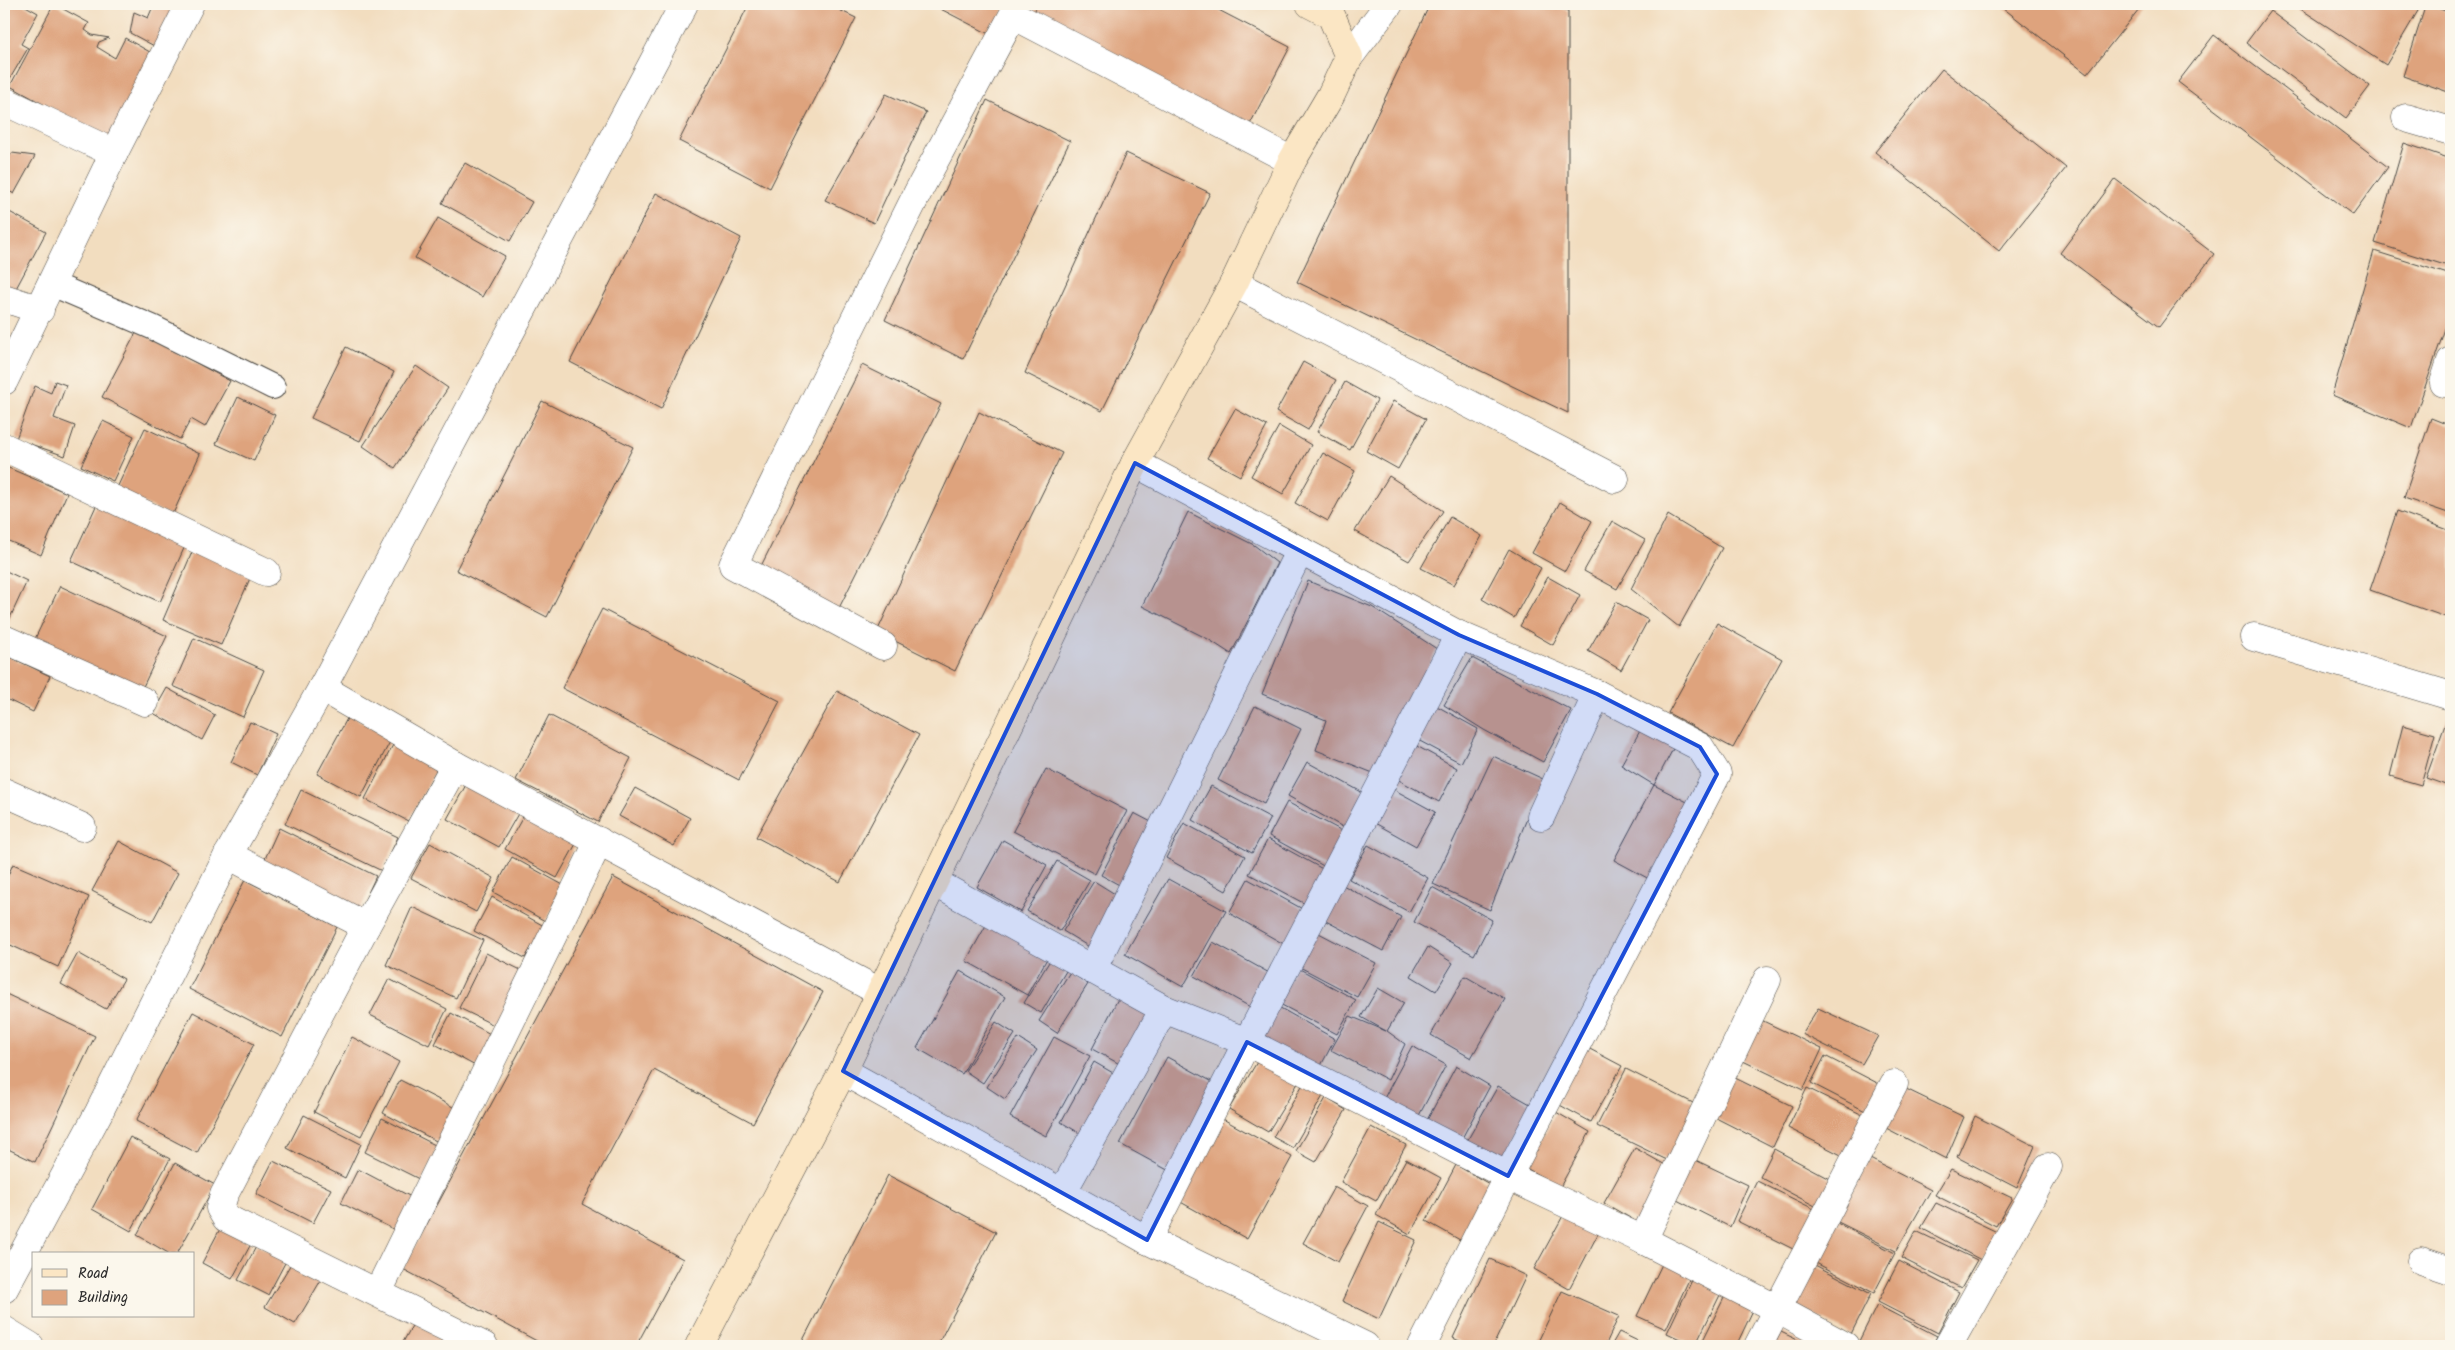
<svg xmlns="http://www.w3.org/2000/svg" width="2455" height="1350" viewBox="0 0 2455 1350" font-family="Kalam,sans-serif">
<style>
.building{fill:#dea37d}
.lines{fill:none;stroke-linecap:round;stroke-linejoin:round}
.lane-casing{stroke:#494641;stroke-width:26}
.street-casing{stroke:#494641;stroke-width:29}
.secondary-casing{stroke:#494641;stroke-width:29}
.lane{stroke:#fff;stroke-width:24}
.street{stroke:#fff;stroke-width:28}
.secondary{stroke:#fbe6c4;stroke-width:28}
.marked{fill:#1d4ed8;fill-opacity:0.2;stroke:#1d4ed8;stroke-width:4;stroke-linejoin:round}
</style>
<rect width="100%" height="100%" fill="#fbf7ec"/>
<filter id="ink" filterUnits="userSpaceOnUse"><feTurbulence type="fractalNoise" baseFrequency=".02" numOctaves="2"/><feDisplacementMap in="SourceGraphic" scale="10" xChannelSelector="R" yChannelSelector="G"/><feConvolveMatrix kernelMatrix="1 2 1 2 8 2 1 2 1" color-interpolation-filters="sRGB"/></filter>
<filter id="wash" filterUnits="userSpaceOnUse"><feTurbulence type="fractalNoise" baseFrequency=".0096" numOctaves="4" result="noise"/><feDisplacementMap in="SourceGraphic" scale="20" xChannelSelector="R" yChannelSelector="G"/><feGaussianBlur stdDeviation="1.12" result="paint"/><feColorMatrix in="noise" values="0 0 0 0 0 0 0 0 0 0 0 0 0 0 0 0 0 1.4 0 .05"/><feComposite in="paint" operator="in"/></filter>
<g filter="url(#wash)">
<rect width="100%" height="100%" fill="#f2ddbf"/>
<g id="blocks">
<g class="building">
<path d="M 4,4 L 22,4 L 38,13 L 21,44 L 28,48 L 5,87 Z"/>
<path d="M 54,4 L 89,23 L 85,30 L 92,35 L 109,38 L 99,42 L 97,47 L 115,58 L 125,38 L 157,56 L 111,141 L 10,86 Z"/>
<path d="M 154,4 L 184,4 L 158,48 L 130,33 L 134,12 L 148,18 Z"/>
<path d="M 749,4 L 827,4 L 856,18 L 770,188 L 679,141 Z"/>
<path d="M 931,4 L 1007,4 L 991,35 Z"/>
<path d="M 1038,4 L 1207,4 L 1290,47 L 1247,130 L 1031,18 Z"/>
<path d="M 1430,4 L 1553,4 L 1568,11 L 1568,413 L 1297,282 Z"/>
<path d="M 1998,4 L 2143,4 L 2087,74 Z"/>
<path d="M 2293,4 L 2422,4 L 2386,65 Z"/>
<path d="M 2426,4 L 2451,13 L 2451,93 L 2403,76 Z"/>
<path d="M 2270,11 L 2370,86 L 2346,118 L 2246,43 Z"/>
<path d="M 2214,35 L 2388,167 L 2353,215 L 2178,82 Z"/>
<path d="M 1942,69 L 2066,168 L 1999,251 L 1875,152 Z"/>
<path d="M 886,94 L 926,112 L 874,223 L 825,200 Z"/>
<path d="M 987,100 L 1070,141 L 963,359 L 885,320 Z"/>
<path d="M 2404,143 L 2451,159 L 2451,267 L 2375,243 Z"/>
<path d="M 12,153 L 35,156 L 14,194 L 4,188 L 4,163 Z"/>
<path d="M 1126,153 L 1210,193 L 1102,411 L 1025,373 Z"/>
<path d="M 465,163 L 532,202 L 510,241 L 442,203 Z"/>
<path d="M 2115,179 L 2214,254 L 2159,327 L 2060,253 Z"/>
<path d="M 656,193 L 741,238 L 661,409 L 570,362 Z"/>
<path d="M 4,209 L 46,232 L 12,296 L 4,291 Z"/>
<path d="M 438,218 L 505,256 L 482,297 L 415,258 Z"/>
<path d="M 2374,251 L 2451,275 L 2451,311 L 2411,428 L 2332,395 Z"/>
<path d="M 137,331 L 230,381 L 205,427 L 191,419 L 180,439 L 102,397 Z"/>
<path d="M 346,347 L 394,372 L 360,441 L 311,418 Z"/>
<path d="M 1303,362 L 1336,380 L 1308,430 L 1276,412 Z"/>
<path d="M 862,365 L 941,404 L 837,612 L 758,572 Z"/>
<path d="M 416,366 L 448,388 L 395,468 L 363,446 Z"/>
<path d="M 55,381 L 66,385 L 54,418 L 75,426 L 65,456 L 16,439 L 35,386 L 51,393 Z"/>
<path d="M 1345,382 L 1377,400 L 1350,450 L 1317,432 Z"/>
<path d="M 238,397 L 275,415 L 254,461 L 216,444 Z"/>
<path d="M 542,401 L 633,447 L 547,617 L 456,570 Z"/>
<path d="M 1393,401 L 1426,419 L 1398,469 L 1366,451 Z"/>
<path d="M 1235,409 L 1267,426 L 1240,476 L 1207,458 Z"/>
<path d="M 979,412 L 1062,453 L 955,671 L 877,632 Z"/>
<path d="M 2431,418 L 2451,426 L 2451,514 L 2404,498 Z"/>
<path d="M 103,421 L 134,436 L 113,481 L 81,466 Z"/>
<path d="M 1279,426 L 1311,445 L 1283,494 L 1251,476 Z"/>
<path d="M 145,428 L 200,454 L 172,516 L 116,490 Z"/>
<path d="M 1323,453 L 1355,471 L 1328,521 L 1295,503 Z"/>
<path d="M 4,466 L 67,493 L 41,555 L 4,539 Z"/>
<path d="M 1389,476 L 1443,511 L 1409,561 L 1355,531 Z"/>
<path d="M 1560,502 L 1592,521 L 1565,571 L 1532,553 Z"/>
<path d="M 96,506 L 185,546 L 160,602 L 71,561 Z"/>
<path d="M 2397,511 L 2451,531 L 2451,619 L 2370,590 Z"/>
<path d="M 1188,512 L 1254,545 L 1277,563 L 1231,654 L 1208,639 L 1142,606 Z"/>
<path d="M 1668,515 L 1722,548 L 1679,627 L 1631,589 Z"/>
<path d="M 1450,517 L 1482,536 L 1454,585 L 1421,568 Z"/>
<path d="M 1612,521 L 1645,540 L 1617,589 L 1584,571 Z"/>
<path d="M 1509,549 L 1541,568 L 1514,618 L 1482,599 Z"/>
<path d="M 193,550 L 251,576 L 221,645 L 163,620 Z"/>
<path d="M 4,570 L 27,581 L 4,631 Z"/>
<path d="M 1548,577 L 1580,595 L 1553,645 L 1520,626 Z"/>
<path d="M 1308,581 L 1372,607 L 1437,649 L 1378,775 L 1316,750 L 1326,720 L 1262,694 Z"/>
<path d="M 60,586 L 167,636 L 140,693 L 33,643 Z"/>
<path d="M 1616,602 L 1648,620 L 1621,670 L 1588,651 Z"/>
<path d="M 602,609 L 780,701 L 739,780 L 562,688 Z"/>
<path d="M 1717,623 L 1782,659 L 1733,748 L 1668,713 Z"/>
<path d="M 194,638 L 264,670 L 243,717 L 173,686 Z"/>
<path d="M 4,654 L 50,676 L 33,712 L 4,698 Z"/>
<path d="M 1472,658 L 1571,710 L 1543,762 L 1484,730 L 1444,705 Z"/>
<path d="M 167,688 L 215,715 L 202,740 L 153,713 Z"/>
<path d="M 837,691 L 919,735 L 840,882 L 756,837 Z"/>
<path d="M 1435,705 L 1478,729 L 1461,763 L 1416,739 Z"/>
<path d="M 1255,706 L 1301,729 L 1264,804 L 1218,780 Z"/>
<path d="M 2451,708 L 2451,787 L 2426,778 Z"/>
<path d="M 349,715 L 392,738 L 361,797 L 317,774 Z"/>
<path d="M 549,715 L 631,758 L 598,822 L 516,780 Z"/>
<path d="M 250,722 L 276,734 L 257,775 L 231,762 Z"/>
<path d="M 2403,725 L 2435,734 L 2421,785 L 2390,776 Z"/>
<path d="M 1641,729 L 1674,747 L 1654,785 L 1691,804 L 1651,880 L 1614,860 L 1654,785 L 1621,765 Z"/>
<path d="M 396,739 L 440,763 L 408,821 L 365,799 Z"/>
<path d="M 1413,744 L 1457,768 L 1439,802 L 1395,778 Z"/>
<path d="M 1493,756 L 1543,779 L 1490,910 L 1433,884 Z"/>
<path d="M 1307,762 L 1367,795 L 1348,830 L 1288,796 Z"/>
<path d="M 1046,769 L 1127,811 L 1095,874 L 1013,831 Z"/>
<path d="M 467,783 L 519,812 L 499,847 L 447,819 Z"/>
<path d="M 1211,786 L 1271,818 L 1252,853 L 1192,820 Z"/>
<path d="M 635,788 L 690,818 L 674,846 L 619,816 Z"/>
<path d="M 1391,788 L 1435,812 L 1416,846 L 1373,822 Z"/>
<path d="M 301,790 L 398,837 L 382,871 L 285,824 Z"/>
<path d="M 1287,802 L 1348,834 L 1329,869 L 1269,836 Z"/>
<path d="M 525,813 L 577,842 L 557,878 L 505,849 Z"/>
<path d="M 1134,813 L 1157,825 L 1123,887 L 1101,875 Z"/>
<path d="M 1184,823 L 1245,856 L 1226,891 L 1166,858 Z"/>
<path d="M 279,828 L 376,876 L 360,910 L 263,863 Z"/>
<path d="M 1268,839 L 1328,872 L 1309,906 L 1249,874 Z"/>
<path d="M 1003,840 L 1047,865 L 1021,912 L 977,887 Z"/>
<path d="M 119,841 L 178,873 L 152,922 L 92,891 Z"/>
<path d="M 430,843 L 494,878 L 476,912 L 411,878 Z"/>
<path d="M 1368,845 L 1428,878 L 1409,912 L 1349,879 Z"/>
<path d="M 512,857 L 565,886 L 545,921 L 493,892 Z"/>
<path d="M 1057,861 L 1090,880 L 1060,931 L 1027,911 Z"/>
<path d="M 13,864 L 89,897 L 58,967 L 4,942 L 4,884 Z"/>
<path d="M 613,877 L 823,992 L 753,1123 L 654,1070 L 582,1204 L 683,1259 L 636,1346 L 546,1346 L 403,1269 Z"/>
<path d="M 1168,879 L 1226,911 L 1183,987 L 1125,954 Z"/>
<path d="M 1248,879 L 1308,912 L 1289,947 L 1229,913 Z"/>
<path d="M 245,880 L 337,927 L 282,1037 L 189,989 Z"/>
<path d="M 1094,881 L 1123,899 L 1096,951 L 1063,931 Z"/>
<path d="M 1341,884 L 1401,917 L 1383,951 L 1322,919 Z"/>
<path d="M 1432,887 L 1492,920 L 1474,955 L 1414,922 Z"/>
<path d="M 492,897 L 544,926 L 525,958 L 474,931 Z"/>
<path d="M 412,907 L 483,940 L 456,998 L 386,965 Z"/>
<path d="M 989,920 L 1050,953 L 1027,995 L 966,961 Z"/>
<path d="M 1315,931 L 1376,963 L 1357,997 L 1296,965 Z"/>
<path d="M 1213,942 L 1273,975 L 1254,1009 L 1194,976 Z"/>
<path d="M 1428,947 L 1453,963 L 1436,991 L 1411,976 Z"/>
<path d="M 78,953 L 124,979 L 106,1009 L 61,984 Z"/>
<path d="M 486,953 L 525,972 L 498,1027 L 459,1008 Z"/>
<path d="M 1052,957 L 1069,966 L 1041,1013 L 1024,1003 Z"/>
<path d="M 1296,967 L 1356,1000 L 1337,1034 L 1276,1002 Z"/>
<path d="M 960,971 L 1005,997 L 962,1074 L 917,1048 Z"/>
<path d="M 1070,972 L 1088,984 L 1057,1033 L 1039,1021 Z"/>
<path d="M 1465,976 L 1505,999 L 1471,1058 L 1431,1035 Z"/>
<path d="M 389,979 L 447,1009 L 429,1045 L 370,1015 Z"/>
<path d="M 1378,988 L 1404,1003 L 1387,1031 L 1405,1044 L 1388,1080 L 1331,1050 L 1350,1016 L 1386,1031 L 1361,1017 Z"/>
<path d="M 4,993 L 95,1036 L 35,1162 L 4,1147 Z"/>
<path d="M 1121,993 L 1158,1013 L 1127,1068 L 1092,1049 Z"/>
<path d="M 1275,1005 L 1335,1039 L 1317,1073 L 1256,1040 Z"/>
<path d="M 1818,1008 L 1878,1036 L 1862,1064 L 1802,1034 Z"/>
<path d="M 193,1012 L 254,1044 L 197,1153 L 136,1121 Z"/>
<path d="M 451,1013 L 496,1037 L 479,1068 L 435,1044 Z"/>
<path d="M 1761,1020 L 1822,1049 L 1803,1090 L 1741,1060 Z"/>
<path d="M 996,1022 L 1015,1034 L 983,1083 L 965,1071 Z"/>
<path d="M 352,1037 L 399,1062 L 361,1136 L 314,1112 Z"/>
<path d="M 1054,1037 L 1090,1056 L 1046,1136 L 1010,1117 Z"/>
<path d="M 1018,1038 L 1037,1050 L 1005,1099 L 987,1087 Z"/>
<path d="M 1412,1046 L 1446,1065 L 1416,1121 L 1382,1102 Z"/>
<path d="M 1586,1047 L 1622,1066 L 1591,1122 L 1556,1103 Z"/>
<path d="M 1825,1056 L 1885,1087 L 1871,1114 L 1811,1083 Z"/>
<path d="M 1167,1057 L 1220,1086 L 1173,1173 L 1120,1144 Z"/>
<path d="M 1260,1057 L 1300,1080 L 1268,1132 L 1229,1109 Z"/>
<path d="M 1094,1062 L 1120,1077 L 1086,1137 L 1061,1122 Z"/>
<path d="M 1456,1066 L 1490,1086 L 1460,1142 L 1426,1122 Z"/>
<path d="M 1626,1069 L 1697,1105 L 1669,1161 L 1597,1126 Z"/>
<path d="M 1731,1076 L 1792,1106 L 1773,1147 L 1712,1116 Z"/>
<path d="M 400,1080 L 457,1109 L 440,1143 L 383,1113 Z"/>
<path d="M 1303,1084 L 1323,1096 L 1293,1148 L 1273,1137 Z"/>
<path d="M 1498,1086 L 1532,1105 L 1502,1161 L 1467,1141 Z"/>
<path d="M 1807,1088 L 1867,1117 L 1849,1159 L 1788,1128 Z"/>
<path d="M 1904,1088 L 1964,1117 L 1946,1159 L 1886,1128 Z"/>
<path d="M 1326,1098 L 1346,1110 L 1316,1162 L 1296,1151 Z"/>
<path d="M 1556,1112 L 1590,1132 L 1560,1187 L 1526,1168 Z"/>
<path d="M 304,1115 L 361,1144 L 345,1178 L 287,1148 Z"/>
<path d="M 1975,1116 L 2035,1146 L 2017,1188 L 1957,1157 Z"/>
<path d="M 382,1118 L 439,1147 L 423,1181 L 365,1152 Z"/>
<path d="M 1221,1118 L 1292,1157 L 1247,1239 L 1177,1200 Z"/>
<path d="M 1371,1127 L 1406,1145 L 1376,1201 L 1341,1182 Z"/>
<path d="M 130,1137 L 170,1159 L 131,1231 L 92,1209 Z"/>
<path d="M 1635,1148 L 1669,1167 L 1639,1223 L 1604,1203 Z"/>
<path d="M 1774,1149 L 1834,1181 L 1819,1208 L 1760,1177 Z"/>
<path d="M 1687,1156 L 1748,1185 L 1730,1227 L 1669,1196 Z"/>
<path d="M 1406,1159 L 1441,1178 L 1410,1234 L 1376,1215 Z"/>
<path d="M 1870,1159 L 1931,1190 L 1896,1251 L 1836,1221 Z"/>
<path d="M 273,1161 L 331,1189 L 313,1223 L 256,1194 Z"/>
<path d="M 175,1163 L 215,1185 L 177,1254 L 170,1254 L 137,1235 Z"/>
<path d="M 1456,1165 L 1491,1185 L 1460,1240 L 1426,1221 Z"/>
<path d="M 358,1169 L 415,1199 L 399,1232 L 341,1203 Z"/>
<path d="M 1951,1169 L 2012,1198 L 1996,1226 L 1935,1195 Z"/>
<path d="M 888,1175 L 996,1232 L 937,1346 L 800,1346 Z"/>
<path d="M 1757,1181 L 1818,1211 L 1797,1251 L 1737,1221 Z"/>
<path d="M 1334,1187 L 1368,1206 L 1338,1262 L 1303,1243 Z"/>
<path d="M 1936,1203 L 1997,1232 L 1981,1260 L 1921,1228 Z"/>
<path d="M 1564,1214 L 1599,1232 L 1569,1289 L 1534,1269 Z"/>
<path d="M 1379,1222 L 1416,1240 L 1379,1319 L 1342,1301 Z"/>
<path d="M 1835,1222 L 1895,1253 L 1874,1293 L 1814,1262 Z"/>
<path d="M 220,1229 L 251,1244 L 232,1279 L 202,1263 Z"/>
<path d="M 1916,1231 L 1977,1260 L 1961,1288 L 1901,1258 Z"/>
<path d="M 257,1245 L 286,1261 L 268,1295 L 238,1280 Z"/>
<path d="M 295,1257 L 324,1275 L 295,1324 L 265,1307 Z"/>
<path d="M 1665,1258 L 1693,1271 L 1666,1329 L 1637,1316 Z"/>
<path d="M 1490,1259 L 1526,1276 L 1493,1346 L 1470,1346 L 1453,1338 Z"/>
<path d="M 1899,1261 L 1959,1292 L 1938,1333 L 1878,1302 Z"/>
<path d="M 1811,1263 L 1871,1294 L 1851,1334 L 1791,1304 Z"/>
<path d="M 1694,1276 L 1723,1289 L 1695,1346 L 1667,1333 Z"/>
<path d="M 1562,1291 L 1619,1316 L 1605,1346 L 1536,1346 Z"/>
<path d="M 1727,1292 L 1755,1306 L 1736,1346 L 1700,1346 Z"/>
<path d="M 1877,1305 L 1937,1336 L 1932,1346 L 1857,1345 Z"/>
<path d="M 414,1322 L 460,1346 L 401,1346 Z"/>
<path d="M 1619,1332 L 1642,1343 L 1641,1346 L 1611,1346 Z"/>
<path d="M 1781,1332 L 1810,1346 L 1774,1346 Z"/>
</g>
</g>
</g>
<g filter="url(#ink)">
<use href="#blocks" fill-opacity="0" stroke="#494641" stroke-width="1"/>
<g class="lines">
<g class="lane-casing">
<path id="lane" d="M 52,284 L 152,327 L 273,387"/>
</g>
<g class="street-casing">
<g id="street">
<path d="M 1349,57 L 1389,4"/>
<path d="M 4,101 L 114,153"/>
<path d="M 2406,118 L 2451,131"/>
<path d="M 1234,283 L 1615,479"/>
<path d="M 4,298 L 40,310"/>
<path d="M 4,381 L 114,153 L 190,4"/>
<path d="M 2444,383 L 2451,361"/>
<path d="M 4,447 L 266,572"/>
<path d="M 1135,463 L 1459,635 L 1597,694 L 1700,747 L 1717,774 L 1508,1176 L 1422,1346"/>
<path d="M 2254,637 L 2451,696"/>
<path d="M 4,639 L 145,702"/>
<path d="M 883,646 L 733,565 L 919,190 L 1013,15 L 1292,161"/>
<path d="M 322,688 L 455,765 L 880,992"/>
<path d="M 455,765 L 366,926 L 224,1195 L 220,1208 L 226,1218 L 484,1346"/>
<path d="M 4,792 L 82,827"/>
<path d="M 1541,816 L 1597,694"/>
<path d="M 228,855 L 366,926"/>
<path d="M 934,882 L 1164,1009 L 1247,1042 L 1508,1176 L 1643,1240 L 1777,1309 L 1845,1346"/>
<path d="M 1092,970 L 1300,550"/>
<path d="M 843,1071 L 1147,1240 L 1365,1346"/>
<path d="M 1062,1193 L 1164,1009"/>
<path d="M 1147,1240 L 1247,1042 L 1459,635"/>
<path d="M 1643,1240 L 1767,980"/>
<path d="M 2421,1261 L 2451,1271"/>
<path d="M 4,1289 L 99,1112 L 228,855 L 322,688 L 684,4"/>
<path d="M 378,1292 L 599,841"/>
<path d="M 4,1330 L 30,1346"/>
<path d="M 1758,1346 L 1894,1084"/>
<path d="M 1948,1346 L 2048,1167"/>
</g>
</g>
<g class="secondary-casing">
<path id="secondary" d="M 699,1346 L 843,1071 L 1135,463 L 1234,283 L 1292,161 L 1331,95 L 1349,57 L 1331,15 L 1310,4"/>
</g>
<use href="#lane" class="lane"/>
<use href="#street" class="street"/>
<use href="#secondary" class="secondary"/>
</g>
</g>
<path class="marked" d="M 1135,463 L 1459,635 L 1597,694 L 1700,747 L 1717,774 L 1508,1176 L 1247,1042 L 1147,1240 L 843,1071 Z"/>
<rect width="2455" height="1350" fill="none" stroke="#fbf7ec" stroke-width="20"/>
<rect x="32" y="1252" width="162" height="65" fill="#fbf7ec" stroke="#a8a59f"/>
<rect x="42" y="1269" width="25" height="8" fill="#fbe6c4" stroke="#a8a59f"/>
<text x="78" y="1278" font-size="15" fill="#2b2b2b">Road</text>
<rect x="42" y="1290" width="25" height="15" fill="#dea37d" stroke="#a8a59f"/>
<text x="78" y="1302" font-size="15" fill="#2b2b2b">Building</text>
</svg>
